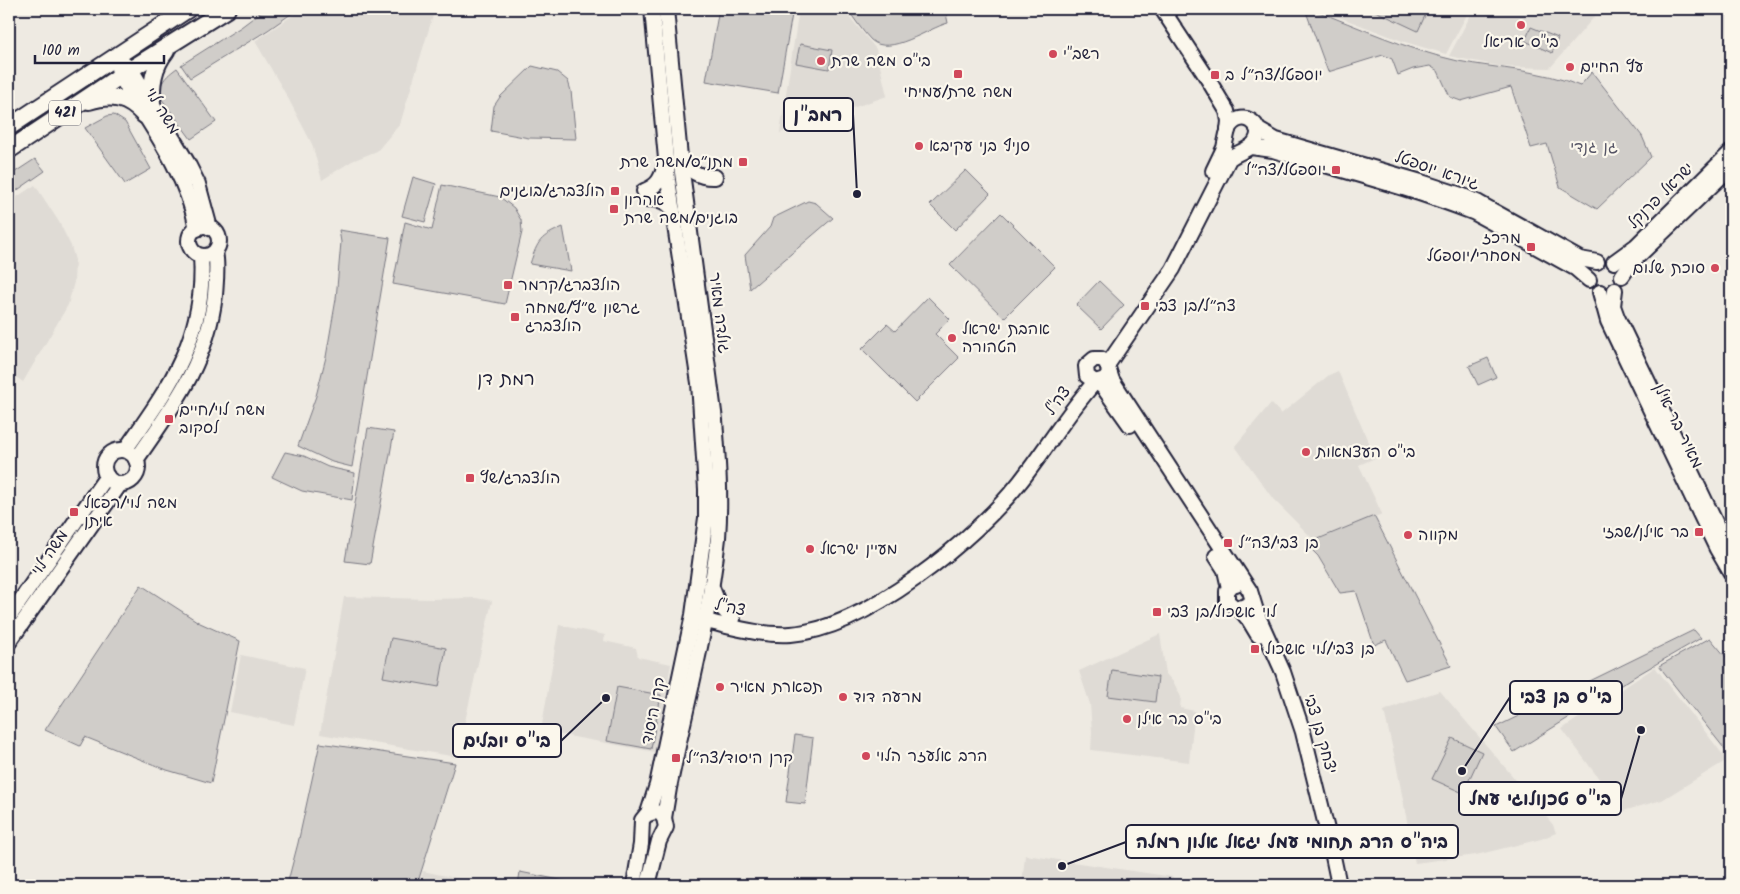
<svg xmlns="http://www.w3.org/2000/svg" width="1740" height="894" viewBox="0 0 1740 894" font-family="Kalam,'Playpen Sans Hebrew',sans-serif">
<style>
.built{fill:#dfdbd5}
.green{fill:#d0cdc9;stroke:#797882}
.lines{fill:none;stroke-linecap:round;stroke-linejoin:round}
.secondary-casing{stroke:#22223b;stroke-width:18}
.primary-casing{stroke:#22223b;stroke-width:20}
.secondary{stroke:#fbf7ec;stroke-width:14}
.primary{stroke:#fbf7ec;stroke-width:16}
.poi-dot{fill:#d1495b;stroke:#fbf7ec;stroke-width:2}
.labels{text-anchor:middle;dominant-baseline:central;stroke-width:4.5;stroke-linejoin:round;paint-order:stroke}
.shield{fill:#fbf7ec;stroke:#636270;stroke-width:1}
.shield-label{font-size:15px;font-weight:bold;fill:#22223b}
.poi-label{font-size:16px;fill:#22223b;stroke:#fbf7ec;text-anchor:start}
.street-label{font-size:16px;fill:#22223b;stroke:#fbf7ec}
.park-label{font-size:16px;fill:#565566;stroke:#fbf7ec}
.neighbourhood-label{font-size:18px;fill:#22223b;stroke:#fbf7ec}
.leader{fill:none;stroke:#22223b;stroke-width:2}
.callout-dot{fill:#22223b;stroke:#fbf7ec;stroke-width:2}
.callout{fill:#fbf7ec;stroke:#22223b;stroke-width:2}
.callout-label{font-size:18px;text-anchor:middle;font-weight:bold;fill:#22223b}
</style>
<rect width="100%" height="100%" fill="#eeeae2"/>
<filter id="ink" filterUnits="userSpaceOnUse"><feTurbulence type="fractalNoise" baseFrequency=".02" numOctaves="2"/><feDisplacementMap in="SourceGraphic" scale="10" xChannelSelector="R" yChannelSelector="G"/><feConvolveMatrix kernelMatrix="1 2 1 2 8 2 1 2 1" color-interpolation-filters="sRGB"/></filter>
<g filter="url(#ink)">
<g class="built">
<path d="M 302,9 L 435,9 L 400,124 L 377,151 L 352,161 L 322,180 L 312,144 L 288,98 L 255,41 Z"/>
<path d="M 799,9 L 843,9 L 876,49 L 887,96 L 780,133 Z"/>
<path d="M 1318,9 L 1470,9 L 1446,54 L 1405,42 Z"/>
<path d="M 1474,9 L 1601,9 L 1550,68 L 1503,67 L 1449,56 Z"/>
<path d="M 35,185 L 59,222 L 71,246 L 75,260 L 74,282 L 68,305 L 23,382 L 9,372 L 9,202 Z"/>
<path d="M 1338,371 L 1375,458 L 1359,465 L 1382,514 L 1314,540 L 1273,499 L 1235,446 L 1271,403 L 1281,414 L 1329,375 Z"/>
<path d="M 344,597 L 431,599 L 476,598 L 492,601 L 457,757 L 320,734 Z"/>
<path d="M 559,625 L 605,635 L 604,641 L 636,648 L 638,657 L 671,664 L 655,752 L 541,731 Z"/>
<path d="M 1160,634 L 1166,674 L 1174,683 L 1181,697 L 1180,708 L 1195,711 L 1189,762 L 1091,750 L 1092,732 L 1090,704 L 1079,671 Z"/>
<path d="M 241,655 L 305,668 L 294,725 L 230,712 Z"/>
<path d="M 1655,667 L 1727,760 L 1662,800 L 1623,811 L 1562,729 Z"/>
<path d="M 1440,691 L 1532,799 L 1553,825 L 1556,833 L 1541,839 L 1476,855 L 1415,863 L 1396,763 L 1384,711 L 1403,703 Z"/>
<path d="M 1025,855 L 1173,877 L 1172,885 L 1022,885 Z"/>
<path d="M 423,871 L 487,885 L 420,885 Z"/>
</g>
<g class="green">
<path d="M 265,9 L 298,9 L 268,30 L 190,78 L 181,65 L 241,27 Z"/>
<path d="M 719,9 L 793,9 L 778,93 L 706,81 Z"/>
<path d="M 847,9 L 945,9 L 948,23 C 928,28 890,57 871,40 C 862,31 855,19 847,9 Z"/>
<path d="M 1305,9 L 1311,9 C 1359,27 1408,50 1458,61 C 1499,69 1542,70 1580,86 L 1592,72 L 1642,136 L 1651,157 L 1597,209 L 1560,187 L 1547,144 L 1531,148 L 1511,87 L 1461,101 L 1450,97 L 1438,71 L 1430,66 L 1413,69 L 1398,75 L 1392,59 L 1383,55 L 1328,72 Z"/>
<path d="M 1371,9 L 1428,9 L 1418,31 Z"/>
<path d="M 1531,27 L 1558,38 L 1552,53 L 1525,41 Z"/>
<path d="M 800,44 L 832,50 L 829,69 L 796,63 Z"/>
<path d="M 532,66 L 557,72 L 568,81 L 571,91 L 576,139 L 529,138 L 491,131 L 494,106 L 500,97 Z"/>
<path d="M 177,68 L 216,122 L 191,139 L 161,98 C 158,83 166,76 177,68 Z"/>
<path d="M 114,115 L 125,122 L 151,169 L 125,184 L 85,128 L 107,116 Z"/>
<path d="M 35,159 L 45,171 L 9,196 L 9,176 Z"/>
<path d="M 966,170 L 990,194 L 955,230 L 930,205 Z"/>
<path d="M 413,177 L 436,184 L 425,222 L 402,216 Z"/>
<path d="M 442,185 L 500,197 L 514,208 L 521,220 L 522,232 L 505,304 L 393,284 L 405,222 L 432,230 Z"/>
<path d="M 808,201 L 816,203 L 833,218 L 750,289 L 745,255 L 770,227 L 773,218 Z"/>
<path d="M 1001,213 L 1055,267 L 1004,318 L 950,265 Z"/>
<path d="M 563,227 L 571,271 L 530,264 C 538,240 540,237 563,227 Z"/>
<path d="M 339,230 L 390,238 L 352,467 L 332,462 L 298,446 L 316,396 L 326,357 L 336,299 L 341,242 Z"/>
<path d="M 1099,281 L 1124,305 L 1101,329 L 1076,305 Z"/>
<path d="M 928,297 L 950,319 L 935,334 L 959,358 L 915,402 L 862,349 L 887,324 L 895,331 Z"/>
<path d="M 1488,358 L 1496,377 L 1478,385 L 1469,366 Z"/>
<path d="M 368,428 L 394,432 L 370,564 L 345,561 Z"/>
<path d="M 285,452 L 304,456 L 328,467 L 355,473 L 352,500 L 302,491 L 272,477 Z"/>
<path d="M 1374,516 L 1451,666 L 1405,680 L 1386,640 L 1374,645 L 1356,591 L 1340,593 L 1318,556 L 1306,544 Z"/>
<path d="M 141,585 L 200,623 L 240,641 L 211,783 L 167,770 L 85,737 L 80,746 L 45,730 Z"/>
<path d="M 1694,630 L 1701,638 L 1637,675 L 1514,752 L 1496,727 Z"/>
<path d="M 391,638 L 446,648 L 439,687 L 383,677 Z"/>
<path d="M 1710,638 L 1731,663 L 1731,757 L 1659,666 Z"/>
<path d="M 1112,670 L 1158,677 L 1155,702 L 1108,696 Z"/>
<path d="M 617,687 L 661,695 L 651,749 L 607,741 Z"/>
<path d="M 795,735 L 813,738 L 805,804 L 786,802 Z"/>
<path d="M 1452,738 L 1482,752 L 1463,793 L 1432,779 Z"/>
<path d="M 320,743 L 455,763 L 417,885 L 287,885 L 298,843 Z"/>
<path d="M 520,872 L 585,885 L 518,885 Z"/>
<path d="M 1157,879 L 1200,885 L 1157,885 Z"/>
</g>
<g class="lines">
<g class="secondary-casing">
<g id="secondary">
<path d="M 1162,9 L 1206,76 L 1227,111 L 1229,121 L 1228,131"/>
<path d="M 115,57 L 131,69 L 187,162 L 198,184 L 210,228"/>
<path d="M 118,68 L 120,76 C 149,123 187,173 197,229"/>
<path d="M 1257,129 L 1276,140 L 1421,182 L 1461,195 L 1479,203 L 1580,259 L 1597,262"/>
<path d="M 1251,147 L 1273,150 C 1340,170 1409,187 1475,213 L 1575,268 L 1589,280"/>
<path d="M 681,158 C 688,171 700,178 715,177"/>
<path d="M 1213,171 L 1224,148 L 1227,134"/>
<path d="M 644,191 C 658,186 662,178 665,164"/>
<path d="M 645,199 C 657,199 667,200 673,210"/>
<circle cx="204" cy="241" r="15"/>
<path d="M 1614,262 L 1636,246 L 1731,152"/>
<path d="M 1622,276 L 1631,263 L 1731,167"/>
<path d="M 1615,290 L 1613,306 L 1617,317 L 1731,555"/>
<path d="M 1600,292 L 1608,321 L 1717,549 L 1731,573"/>
<path d="M 1108,364 L 1173,269 L 1229,159 C 1237,152 1250,150 1255,142 C 1267,124 1240,107 1228,129"/>
<path d="M 1109,373 L 1105,379 L 1095,382 L 1087,376 L 1086,366 L 1094,359 L 1101,359 L 1106,362 L 1112,380 L 1250,591 L 1257,614 L 1283,672 L 1303,732 L 1330,842 L 1339,885"/>
<path d="M 1097,382 L 1103,387 L 1130,425"/>
<path d="M 125,450 C 168,389 207,336 201,256"/>
<circle cx="121" cy="467" r="17"/>
<path d="M 136,460 C 174,405 207,363 215,295 C 216,281 218,265 215,252"/>
<path d="M 1216,556 L 1225,570 L 1229,588"/>
<path d="M 1236,584 L 1232,585 L 1227,591 L 1227,601 L 1235,608 L 1243,607 L 1247,605"/>
<path d="M 711,585 L 719,605 L 733,619"/>
<path d="M 1239,608 L 1249,620 L 1258,635"/>
<path d="M 9,617 L 107,476"/>
<path d="M 698,618 L 705,621 C 733,627 762,636 791,634 C 866,629 975,539 1020,482 C 1046,449 1068,412 1095,382"/>
<path d="M 9,642 L 120,484"/>
<path d="M 648,813 L 657,785 L 693,615 L 706,518 L 706,489 L 699,383 L 668,180 L 652,9"/>
<path d="M 664,818 L 669,788 C 686,705 709,622 718,538 C 721,498 718,459 715,420 L 680,157 L 666,9"/>
<path d="M 634,885 L 641,844 L 642,820 L 646,815 L 654,812 L 660,813 L 664,818 L 666,827 L 659,841 L 648,885"/>
</g>
</g>
<g class="primary-casing">
<g id="primary">
<path d="M 89,101 C 112,94 128,97 144,115"/>
<path d="M 152,105 C 151,84 153,67 166,51"/>
<path d="M 9,127 L 188,9"/>
<path d="M 9,150 L 120,76 L 227,9"/>
</g>
</g>
<use href="#secondary" class="secondary"/>
<use href="#primary" class="primary"/>
</g>
</g>
<g class="poi-dot">
<circle cx="1521" cy="25" r="5"/>
<circle cx="1053" cy="54" r="5"/>
<circle cx="821" cy="61" r="5"/>
<circle cx="1570" cy="67" r="5"/>
<rect x="953" y="69" width="10" height="10" rx="2.5"/>
<rect x="1210" y="70" width="10" height="10" rx="2.5"/>
<circle cx="919" cy="146" r="5"/>
<rect x="738" y="157" width="10" height="10" rx="2.5"/>
<rect x="1331" y="165" width="10" height="10" rx="2.5"/>
<rect x="610" y="186" width="10" height="10" rx="2.5"/>
<rect x="609" y="204" width="10" height="10" rx="2.5"/>
<rect x="1526" y="242" width="10" height="10" rx="2.5"/>
<circle cx="1715" cy="268" r="5"/>
<rect x="503" y="280" width="10" height="10" rx="2.5"/>
<rect x="1140" y="301" width="10" height="10" rx="2.5"/>
<rect x="510" y="312" width="10" height="10" rx="2.5"/>
<circle cx="952" cy="338" r="5"/>
<rect x="164" y="414" width="10" height="10" rx="2.5"/>
<circle cx="1306" cy="452" r="5"/>
<rect x="465" y="473" width="10" height="10" rx="2.5"/>
<rect x="69" y="507" width="10" height="10" rx="2.5"/>
<rect x="1694" y="527" width="10" height="10" rx="2.5"/>
<circle cx="1408" cy="535" r="5"/>
<rect x="1223" y="538" width="10" height="10" rx="2.5"/>
<circle cx="810" cy="549" r="5"/>
<rect x="1152" y="607" width="10" height="10" rx="2.5"/>
<rect x="1250" y="644" width="10" height="10" rx="2.5"/>
<circle cx="720" cy="687" r="5"/>
<circle cx="843" cy="697" r="5"/>
<circle cx="1127" cy="719" r="5"/>
<circle cx="866" cy="756" r="5"/>
<rect x="671" y="753" width="10" height="10" rx="2.5"/>
</g>
<g class="labels">
<rect class="shield" x="49" y="100.5" width="32" height="25" rx="4"/>
<g class="shield-label">
<text x="65" y="113">421</text>
</g>
<g class="poi-label">
<text x="1521" y="42" text-anchor="middle">בי"ס אריאל</text>
<text x="1063" y="54">רשב"י</text>
<text x="831" y="61">בי"ס משה שרת</text>
<text x="1580" y="67">עץ החיים</text>
<text x="1225" y="75">יוספטל/צה״ל ב</text>
<text x="958" y="92" text-anchor="middle">משה שרת/עמיחי</text>
<text x="929" y="146">סניף בני עקיבא</text>
<text x="733" y="162" text-anchor="end">מתנ״ס/משה שרת</text>
<text x="1326" y="170" text-anchor="end">יוספטל/צה״ל</text>
<text x="605" y="191" text-anchor="end">הולצברג/בוגנים</text>
<text x="624" y="200">אהרון<tspan x="624" dy="18">בוגנים/משה שרת</tspan></text>
<text x="1521" y="238" text-anchor="end">מרכז<tspan x="1521" dy="18">מסחרי/יוספטל</tspan></text>
<text x="1705" y="268" text-anchor="end">סוכת שלום</text>
<text x="518" y="285">הולצברג/קרמר</text>
<text x="1155" y="306">צה״ל/בן צבי</text>
<text x="525" y="308">גרשון ש״ץ/שמחה<tspan x="525" dy="18">הולצברג</tspan></text>
<text x="962" y="329">אהבת ישראל<tspan x="962" dy="18">הטהורה</tspan></text>
<text x="179" y="410">משה לוי/חיים<tspan x="179" dy="18">לסקוב</tspan></text>
<text x="1316" y="452">בי"ס העצמאות</text>
<text x="480" y="478">הולצברג/שץ</text>
<text x="84" y="503">משה לוי/רפאל<tspan x="84" dy="18">איתן</tspan></text>
<text x="1689" y="532" text-anchor="end">בר אילן/שבזי</text>
<text x="1418" y="535">מקווה</text>
<text x="1238" y="543">בן צבי/צה״ל</text>
<text x="820" y="549">מעיין ישראל</text>
<text x="1167" y="612">לוי אשכול/בן צבי</text>
<text x="1265" y="649">בן צבי/לוי אשכול</text>
<text x="730" y="687">תפארת מאיר</text>
<text x="853" y="697">מרעה דוד</text>
<text x="1137" y="719">בי"ס בר אילן</text>
<text x="876" y="756">הרב אלעזר הלוי</text>
<text x="686" y="758">קרן היסוד/צה״ל</text>
</g>
<g class="street-label">
<text transform="translate(162 111) rotate(59)">משה לוי</text>
<text transform="translate(1437 171) rotate(19)">גיורא יוספטל</text>
<text transform="translate(1661 196) rotate(-45)">ישראל פרנקל</text>
<text transform="translate(719 313) rotate(83)">גולדה מאיר</text>
<text transform="translate(1058 401) rotate(-54)">צה"ל</text>
<text transform="translate(1678 426) rotate(64)">מאיר בר אילן</text>
<text transform="translate(50 553) rotate(-55)">משה לוי</text>
<text transform="translate(730 608) rotate(13)">צה"ל</text>
<text transform="translate(654 711) rotate(-78)">קרן היסוד</text>
<text transform="translate(1320 734) rotate(74)">יצחק בן צבי</text>
</g>
<g class="park-label">
<text x="1594" y="147">גן גנדי</text>
</g>
<g class="neighbourhood-label">
<text x="506" y="380">רמת דן</text>
</g>
</g>
<path class="leader" d="M857 194L853 114M1462 771L1510 697M606 698L561 741M1641 730L1621 799M1062 866L1126 842"/>
<g class="callout-dot">
<circle cx="857" cy="194" r="5"/>
<circle cx="1462" cy="771" r="5"/>
<circle cx="606" cy="698" r="5"/>
<circle cx="1641" cy="730" r="5"/>
<circle cx="1062" cy="866" r="5"/>
</g>
<g class="callout">
<rect x="784" y="98" width="69" height="33" rx="5"/>
<rect x="1510" y="681" width="112" height="33" rx="5"/>
<rect x="453" y="724" width="108" height="33" rx="5"/>
<rect x="1459" y="782" width="162" height="33" rx="5"/>
<rect x="1126" y="825" width="332" height="33" rx="5"/>
</g>
<g class="callout-label">
<text x="818" y="121">רמב"ן</text>
<text x="1566" y="703">בי"ס בן צבי</text>
<text x="507" y="747">בי"ס יובלים</text>
<text x="1540" y="805">בי"ס טכנולוגי עמל</text>
<text x="1292" y="848">ביה"ס הרב תחומי עמל יגאל אלון רמלה</text>
</g>
<rect width="1740" height="894" fill="none" stroke="#fbf7ec" stroke-width="30"/>
<rect x="15" y="15" width="1710" height="864" fill="none" stroke="#22223b" stroke-width="2" filter="url(#ink)"/>
<path d="M35 55v8h129v-8" fill="none" stroke="#22223b" stroke-width="2.5"/>
<text x="42" y="55" font-size="15" fill="#22223b" stroke="#fbf7ec" stroke-width="4" paint-order="stroke">100 m</text>
</svg>
